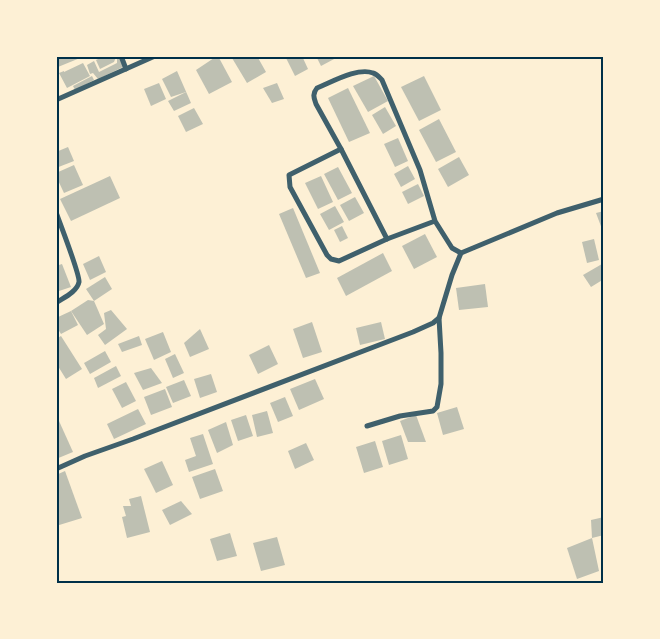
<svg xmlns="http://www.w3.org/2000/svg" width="660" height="639" viewBox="0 0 660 639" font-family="'DM Sans',sans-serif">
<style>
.building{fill:#bec0b2}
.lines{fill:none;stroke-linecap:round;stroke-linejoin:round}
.minor{stroke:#3f606c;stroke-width:5}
.neatline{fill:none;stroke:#003049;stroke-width:2}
</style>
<rect width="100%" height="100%" fill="#fdf0d5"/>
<g class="building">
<path d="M 56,56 L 79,56 L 80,58 L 58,67 L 56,61 Z"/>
<path d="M 104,56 L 115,56 L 116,57 L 114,62 L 100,69 L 96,60 Z"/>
<path d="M 117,56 L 119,56 L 123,67 L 98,79 L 93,73 L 90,74 L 87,65 L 94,61 L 99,72 L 117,63 Z"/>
<path d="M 217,56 L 218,56 L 232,82 L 209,94 L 196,70 Z"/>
<path d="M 234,56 L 257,56 L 266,72 L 247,83 L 232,58 Z"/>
<path d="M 285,56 L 302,56 L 308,69 L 295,76 Z"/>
<path d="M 316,56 L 335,56 L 336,58 L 321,66 Z"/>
<path d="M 83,63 L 90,76 L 67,88 L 59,73 L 64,71 L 64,72 Z"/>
<path d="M 177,71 L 191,103 L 174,111 L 168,101 L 186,92 L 171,97 L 162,79 Z"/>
<path d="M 92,76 L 94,80 L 75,90 L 73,86 Z"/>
<path d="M 374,76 L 388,101 L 368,112 L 353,86 Z"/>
<path d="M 424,76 L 441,110 L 419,121 L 401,87 Z"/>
<path d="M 159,83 L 166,99 L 151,106 L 144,89 Z"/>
<path d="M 277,83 L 284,99 L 272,103 L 263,88 Z"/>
<path d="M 348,88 L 370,133 L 349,142 L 328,98 Z"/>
<path d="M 385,107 L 396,126 L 383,134 L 372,115 Z"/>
<path d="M 194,108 L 203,124 L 186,132 L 178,116 Z"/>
<path d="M 439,119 L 456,152 L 436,162 L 419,130 Z"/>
<path d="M 398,138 L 408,161 L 395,167 L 384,144 Z"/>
<path d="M 68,147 L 74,161 L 56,168 L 56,152 Z"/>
<path d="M 459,157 L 469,175 L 448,187 L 438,169 Z"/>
<path d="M 74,165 L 83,185 L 64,193 L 56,176 L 56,173 Z"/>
<path d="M 408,166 L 415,179 L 401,187 L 394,174 Z"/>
<path d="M 338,167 L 352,193 L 338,200 L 324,174 Z"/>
<path d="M 110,176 L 120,198 L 71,221 L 60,199 Z"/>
<path d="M 321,176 L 333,202 L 318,209 L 305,183 Z"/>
<path d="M 418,184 L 424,196 L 408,204 L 402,192 Z"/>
<path d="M 355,197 L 364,213 L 349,221 L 340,205 Z"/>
<path d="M 335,206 L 344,222 L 329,230 L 320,214 Z"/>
<path d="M 293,208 L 320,273 L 306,278 L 279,214 Z"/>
<path d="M 604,211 L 604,228 L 602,229 L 596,213 Z"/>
<path d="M 342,226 L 348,238 L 340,242 L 334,230 Z"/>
<path d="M 425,234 L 437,257 L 414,269 L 402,246 Z"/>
<path d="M 594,239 L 599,260 L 587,263 L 582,242 Z"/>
<path d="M 383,253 L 392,271 L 346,296 L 337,278 Z"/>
<path d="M 99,256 L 106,272 L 90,280 L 83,264 Z"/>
<path d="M 62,264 L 71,287 L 56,292 L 56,266 Z"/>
<path d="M 602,264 L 604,279 L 591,287 L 583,275 Z"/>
<path d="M 105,277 L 112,289 L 94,301 L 86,289 Z"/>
<path d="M 485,284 L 488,307 L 459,310 L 456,288 Z"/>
<path d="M 88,300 L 94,301 L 104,324 L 87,335 L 71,311 Z"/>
<path d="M 111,310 L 127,329 L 105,345 L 98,335 L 106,329 L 104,313 Z"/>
<path d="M 71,311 L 78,325 L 61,334 L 56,326 L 56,318 Z"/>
<path d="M 312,322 L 322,352 L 303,358 L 293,329 Z"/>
<path d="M 381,322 L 385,339 L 360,345 L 356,328 Z"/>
<path d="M 200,329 L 209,349 L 190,357 L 184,343 Z"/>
<path d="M 163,332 L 171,352 L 154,360 L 145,339 Z"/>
<path d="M 61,336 L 82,369 L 66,379 L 56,363 L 56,339 Z"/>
<path d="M 139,336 L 142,345 L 122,352 L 118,344 Z"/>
<path d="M 269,345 L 278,364 L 258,374 L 249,355 Z"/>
<path d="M 105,351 L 111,362 L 90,374 L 84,363 Z"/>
<path d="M 175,354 L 184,373 L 173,378 L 165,359 Z"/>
<path d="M 116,366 L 121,376 L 98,388 L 94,378 Z"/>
<path d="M 151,368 L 162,383 L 143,390 L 134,373 Z"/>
<path d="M 211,374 L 217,392 L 200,398 L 194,379 Z"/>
<path d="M 315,379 L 324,399 L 299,410 L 290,389 Z"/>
<path d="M 184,380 L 191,396 L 173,403 L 166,387 Z"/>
<path d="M 126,382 L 136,401 L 122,408 L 112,389 Z"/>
<path d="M 165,389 L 172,407 L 151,415 L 144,397 Z"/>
<path d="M 285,397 L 293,416 L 278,422 L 270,403 Z"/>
<path d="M 457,407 L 464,429 L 443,435 L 437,413 Z"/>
<path d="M 138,409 L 146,424 L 114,439 L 107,424 Z"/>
<path d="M 267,411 L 273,433 L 257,437 L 252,415 Z"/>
<path d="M 246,415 L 253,436 L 238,441 L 231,420 Z"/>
<path d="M 416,415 L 426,442 L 408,442 L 400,421 Z"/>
<path d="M 59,421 L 73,452 L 56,459 L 56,424 Z"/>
<path d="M 226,422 L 233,445 L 217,453 L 208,430 Z"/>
<path d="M 203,434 L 213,464 L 189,472 L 185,460 L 196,456 L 190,438 Z"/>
<path d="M 401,435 L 408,459 L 389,465 L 382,441 Z"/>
<path d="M 375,441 L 383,467 L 364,473 L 356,447 Z"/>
<path d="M 306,443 L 314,460 L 295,469 L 288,451 Z"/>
<path d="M 162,461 L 173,485 L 156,493 L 144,469 Z"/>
<path d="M 215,469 L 223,491 L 200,499 L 192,477 Z"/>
<path d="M 65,471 L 82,518 L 56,526 L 56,475 Z"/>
<path d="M 141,496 L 150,532 L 127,538 L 122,517 L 126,516 L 123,506 L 131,506 L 129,499 Z"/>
<path d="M 181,501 L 192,514 L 170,525 L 162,510 Z"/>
<path d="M 604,517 L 604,535 L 592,538 L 591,520 Z"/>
<path d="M 230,533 L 237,556 L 217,561 L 210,539 Z"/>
<path d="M 277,537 L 285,565 L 261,571 L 253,543 Z"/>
<path d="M 592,538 L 599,571 L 577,579 L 567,548 Z"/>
</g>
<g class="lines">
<g class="minor">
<path d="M 121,56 L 126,69"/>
<path d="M 56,100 L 155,56"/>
<path d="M 341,149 L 387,239"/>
<path d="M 56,212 C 60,224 80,274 79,282 C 77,292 63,298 56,303"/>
<path d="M 435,221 L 387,239 L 339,261 L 331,259 L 327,255 L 290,187 L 289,175 L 341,149 L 316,104 C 314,98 312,94 317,88 C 332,82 358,67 373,73 C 377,74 379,77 382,80 L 420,170 L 435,221 L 452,248 L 461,253 L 557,213 L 604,199"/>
<path d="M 367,426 L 400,416 L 433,411 L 437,407 L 441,384 L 441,353 L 439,318 L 452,275 L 461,253"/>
<path d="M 56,469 L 85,456 L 133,439 L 413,332 L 433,323 L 439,318"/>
<path d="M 56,580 L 57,583"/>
</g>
</g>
<rect width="660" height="639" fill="none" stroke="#fdf0d5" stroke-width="115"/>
<rect x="58" y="58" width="544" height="524" class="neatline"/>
</svg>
